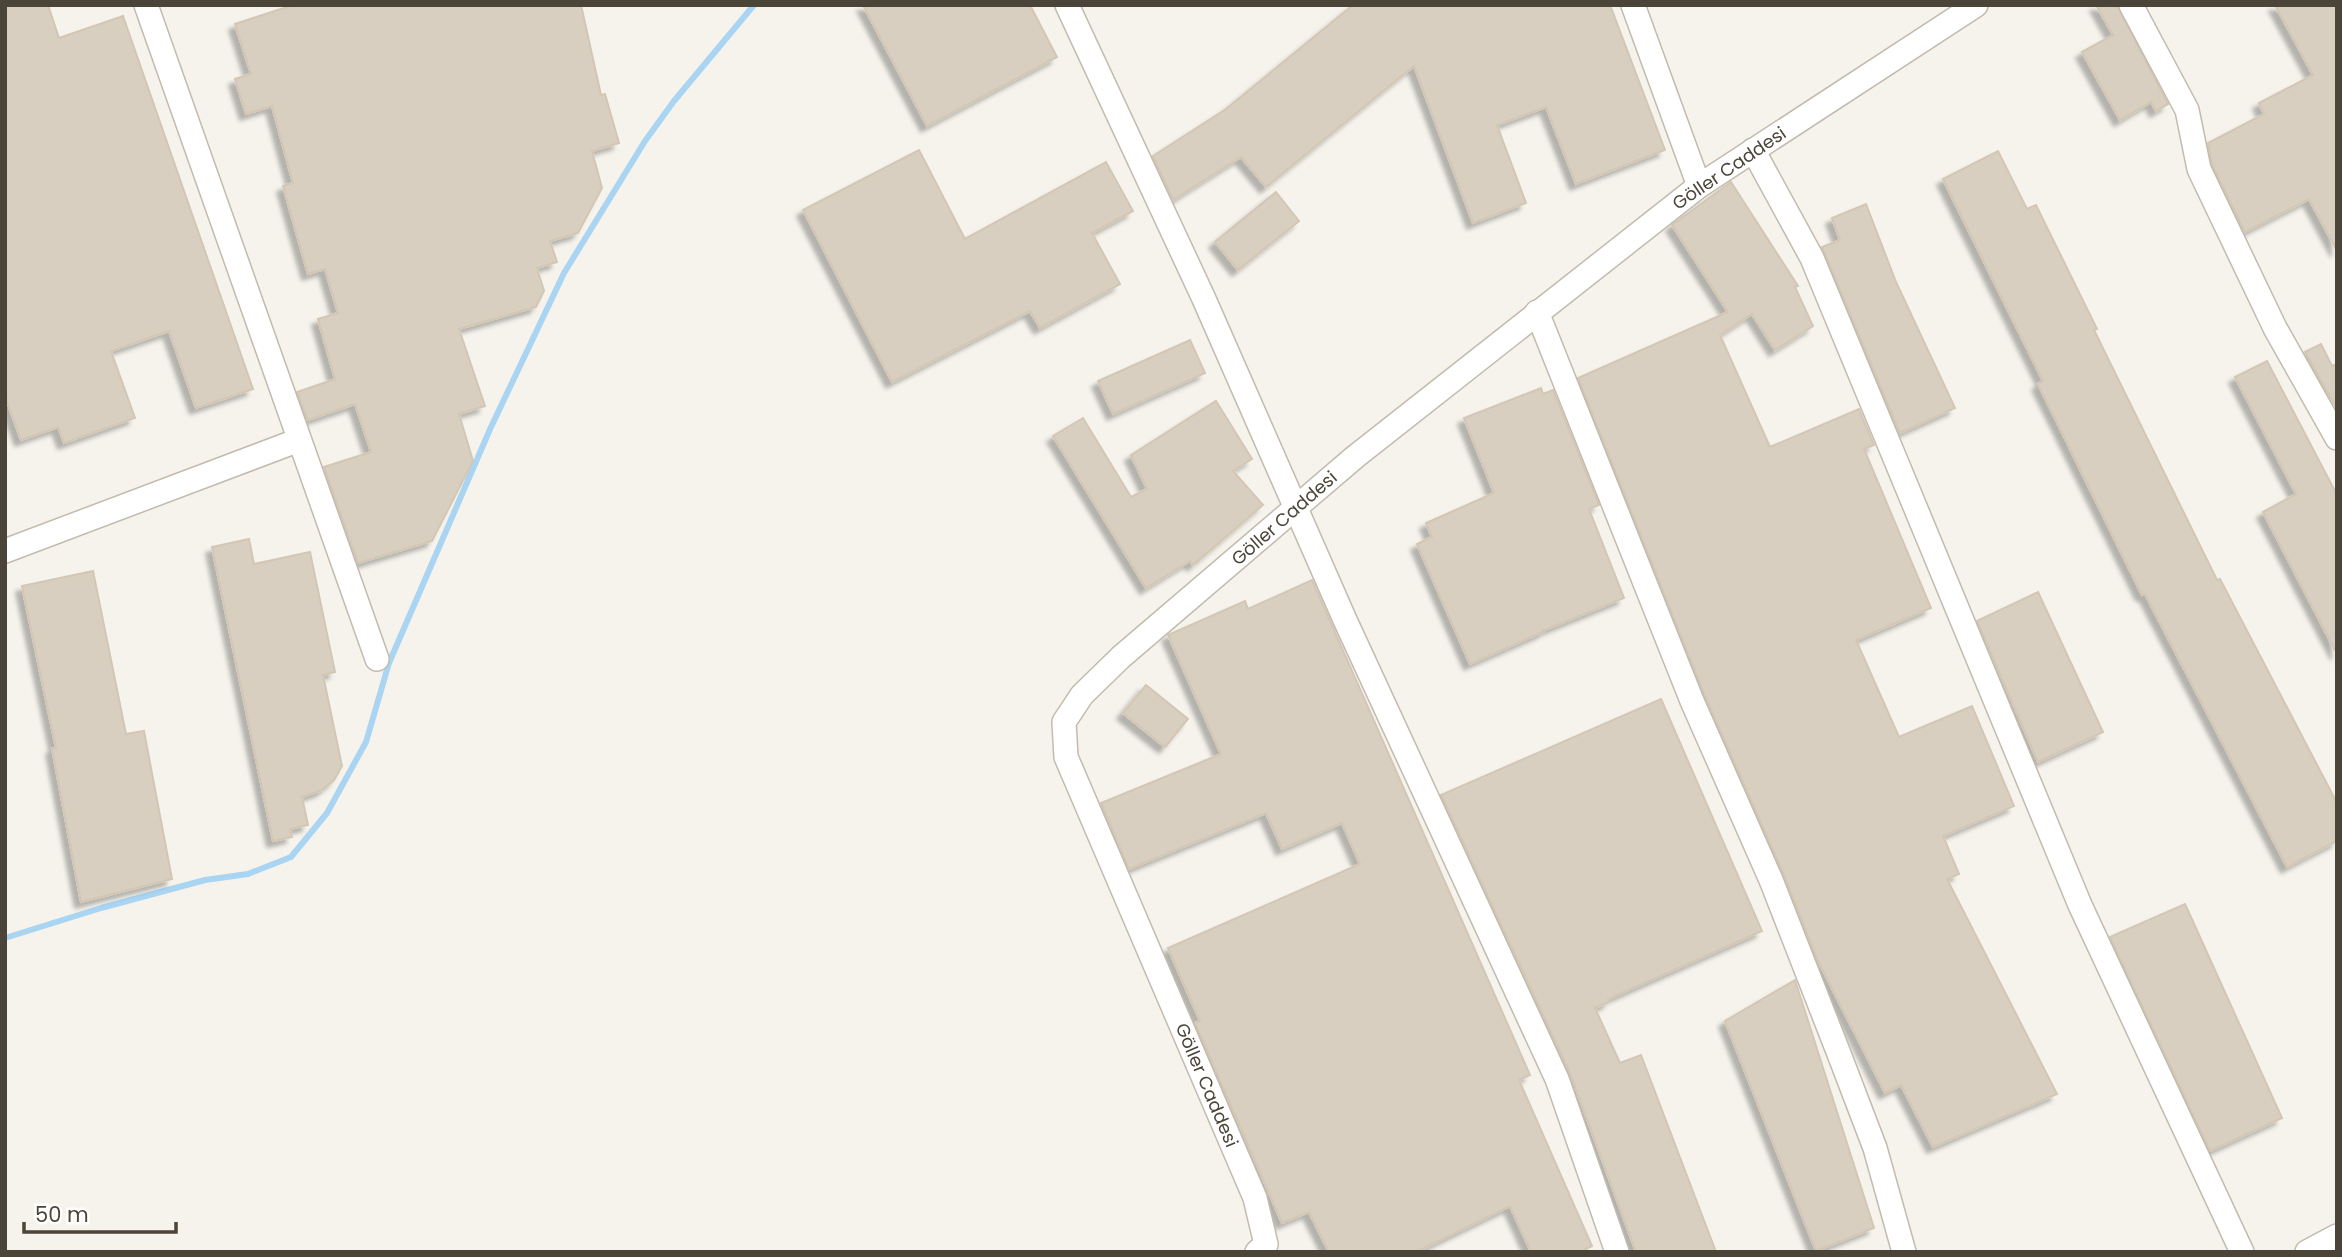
<svg xmlns="http://www.w3.org/2000/svg" width="2342" height="1257" viewBox="0 0 2342 1257" font-family="Poppins,sans-serif">
<style>
.lines{fill:none;stroke-linecap:round;stroke-linejoin:round}
.stream{stroke:#a9d4f2;stroke-width:6}
.building{fill:#d8cfc1;stroke:#d3c7b4;stroke-width:2;filter:url(#shadow)}
.minor-casing{stroke:#c2bbae;stroke-width:26}
.minor{stroke:#fff;stroke-width:23}
.labels{text-anchor:middle;dominant-baseline:central;stroke-width:6;stroke-linejoin:round;paint-order:stroke}
.street-label{font-size:18px;fill:#4b4439;stroke:#fff}
</style>
<defs>
<filter id="shadow"><feDropShadow dx="-6" dy="6" stdDeviation="2" flood-color="#0004"/></filter>
</defs>
<rect width="100%" height="100%" fill="#f6f3ec"/>
<g class="lines">
<path class="stream" d="M 5,938 L 101,908 L 205,880 L 248,874 L 291,857 L 327,813 L 366,742 L 389,663 L 491,427 L 564,273 L 645,141 L 674,101 L 754,5"/>
</g>
<g class="building">
<path d="M 5,5 L 48,5 L 59,38 L 123,16 L 253,389 L 196,408 L 169,331 L 111,351 L 135,418 L 64,443 L 58,427 L 21,440 L 5,396 Z"/>
<path d="M 293,5 L 581,5 L 601,95 L 605,94 L 619,143 L 592,151 L 602,188 L 578,233 L 550,241 L 557,262 L 537,268 L 544,291 L 536,307 L 459,329 L 485,406 L 459,414 L 473,461 L 432,541 L 358,563 L 324,467 L 371,452 L 355,404 L 308,420 L 297,392 L 335,379 L 318,319 L 338,313 L 325,269 L 308,274 L 283,186 L 293,183 L 272,106 L 246,114 L 235,79 L 251,74 L 235,24 Z"/>
<path d="M 863,5 L 1030,5 L 1057,57 L 927,126 Z"/>
<path d="M 1353,5 L 1610,5 L 1665,150 L 1576,184 L 1546,107 L 1497,125 L 1526,203 L 1473,223 L 1414,66 L 1266,187 L 1241,157 L 1173,200 L 1153,156 L 1226,109 Z"/>
<path d="M 2096,5 L 2117,5 L 2168,104 L 2156,111 L 2151,102 L 2120,120 L 2082,52 L 2113,35 Z"/>
<path d="M 2275,5 L 2337,5 L 2337,251 L 2309,199 L 2245,232 L 2212,165 L 2208,143 L 2264,114 L 2259,103 L 2313,75 Z"/>
<path d="M 919,150 L 965,239 L 1106,162 L 1133,211 L 1092,233 L 1120,284 L 1040,328 L 1030,311 L 892,382 L 803,210 Z"/>
<path d="M 1998,151 L 2027,209 L 2036,205 L 2097,329 L 2094,330 L 2217,580 L 2220,579 L 2337,803 L 2337,841 L 2287,867 L 2145,594 L 2142,595 L 2038,384 L 2043,381 L 1943,179 Z"/>
<path d="M 1731,182 L 1798,286 L 1795,287 L 1813,326 L 1775,350 L 1752,314 L 1720,335 L 1770,447 L 1859,409 L 1874,445 L 1864,449 L 1931,608 L 1856,640 L 1899,737 L 1972,706 L 2014,806 L 1943,836 L 1959,874 L 1947,879 L 2057,1094 L 1933,1147 L 1901,1085 L 1885,1093 L 1817,959 L 1784,875 L 1705,696 L 1578,378 L 1728,312 L 1672,225 Z"/>
<path d="M 1276,192 L 1299,221 L 1238,270 L 1215,242 Z"/>
<path d="M 1866,204 L 1896,282 L 1955,408 L 1900,433 L 1822,247 L 1840,240 L 1832,218 Z"/>
<path d="M 1190,340 L 1205,373 L 1113,414 L 1098,381 Z"/>
<path d="M 2321,344 L 2332,366 L 2337,364 L 2337,409 L 2305,352 Z"/>
<path d="M 2267,361 L 2337,495 L 2337,654 L 2263,512 L 2296,494 L 2235,377 Z"/>
<path d="M 1541,388 L 1543,394 L 1553,390 L 1599,505 L 1589,509 L 1624,598 L 1542,631 L 1543,632 L 1470,664 L 1417,544 L 1432,537 L 1426,523 L 1494,493 L 1464,418 Z"/>
<path d="M 1216,401 L 1252,459 L 1233,471 L 1263,505 L 1193,565 L 1190,561 L 1146,588 L 1053,436 L 1083,418 L 1131,497 L 1147,489 L 1131,455 Z"/>
<path d="M 249,539 L 254,564 L 310,552 L 335,672 L 323,675 L 342,766 L 334,780 L 322,790 L 302,797 L 308,825 L 290,829 L 292,837 L 273,841 L 212,547 Z"/>
<path d="M 93,571 L 126,734 L 144,731 L 172,879 L 81,902 L 52,748 L 56,748 L 22,586 Z"/>
<path d="M 1312,580 L 1530,1075 L 1519,1080 L 1592,1246 L 1580,1252 L 1531,1252 L 1510,1206 L 1416,1252 L 1329,1252 L 1309,1212 L 1282,1223 L 1195,1023 L 1200,1021 L 1168,948 L 1360,864 L 1342,823 L 1282,849 L 1266,813 L 1129,869 L 1101,803 L 1221,754 L 1168,635 L 1245,601 L 1248,609 Z"/>
<path d="M 2038,592 L 2103,732 L 2038,762 L 1977,621 Z"/>
<path d="M 1146,685 L 1188,719 L 1165,747 L 1123,713 Z"/>
<path d="M 1661,699 L 1762,931 L 1608,999 L 1609,1002 L 1595,1008 L 1620,1063 L 1641,1055 L 1716,1252 L 1636,1252 L 1570,1073 L 1441,795 Z"/>
<path d="M 2185,904 L 2282,1118 L 2210,1151 L 2110,937 Z"/>
<path d="M 1795,980 L 1874,1228 L 1816,1251 L 1725,1021 Z"/>
</g>
<g class="lines">
<g class="minor-casing">
<g id="minor">
<path d="M 146,5 L 377,659"/>
<path d="M 1067,5 L 1204,299 L 1345,620 L 1557,1079 L 1617,1252"/>
<path d="M 1633,5 L 1699,186"/>
<path d="M 2131,5 L 2187,110 L 2199,169 L 2275,328 L 2337,438"/>
<path d="M 1753,150 L 1812,258 L 2080,905 L 2242,1252"/>
<path d="M 1537,312 L 1692,701 L 1771,880 L 1841,1059 L 1875,1148 L 1904,1252"/>
<path d="M 5,551 L 299,440"/>
<path d="M 1257,1252 L 1266,1244 L 1255,1198 L 1066,757 L 1064,722 L 1082,695 L 1121,657 L 1355,457 L 1699,186 L 1976,5"/>
<path d="M 2307,1252 L 2337,1236"/>
</g>
</g>
<use href="#minor" class="minor"/>
</g>
<g class="labels">
<g class="street-label">
<text transform="translate(1729 168) rotate(-34)">Göller Caddesi</text>
<text transform="translate(1284 518) rotate(-41)">Göller Caddesi</text>
<text transform="translate(1207 1085) rotate(67)">Göller Caddesi</text>
</g>
</g>
<rect width="2342" height="1257" fill="none" stroke="#4b4439" stroke-width="14"/>
<path d="M24 1222v10h152v-10" fill="none" stroke="#4b4439" stroke-width="3.5"/>
<text x="35" y="1222" font-size="21" fill="#4b4439" stroke="#ffffff" stroke-width="5" paint-order="stroke">50 m</text>
</svg>
